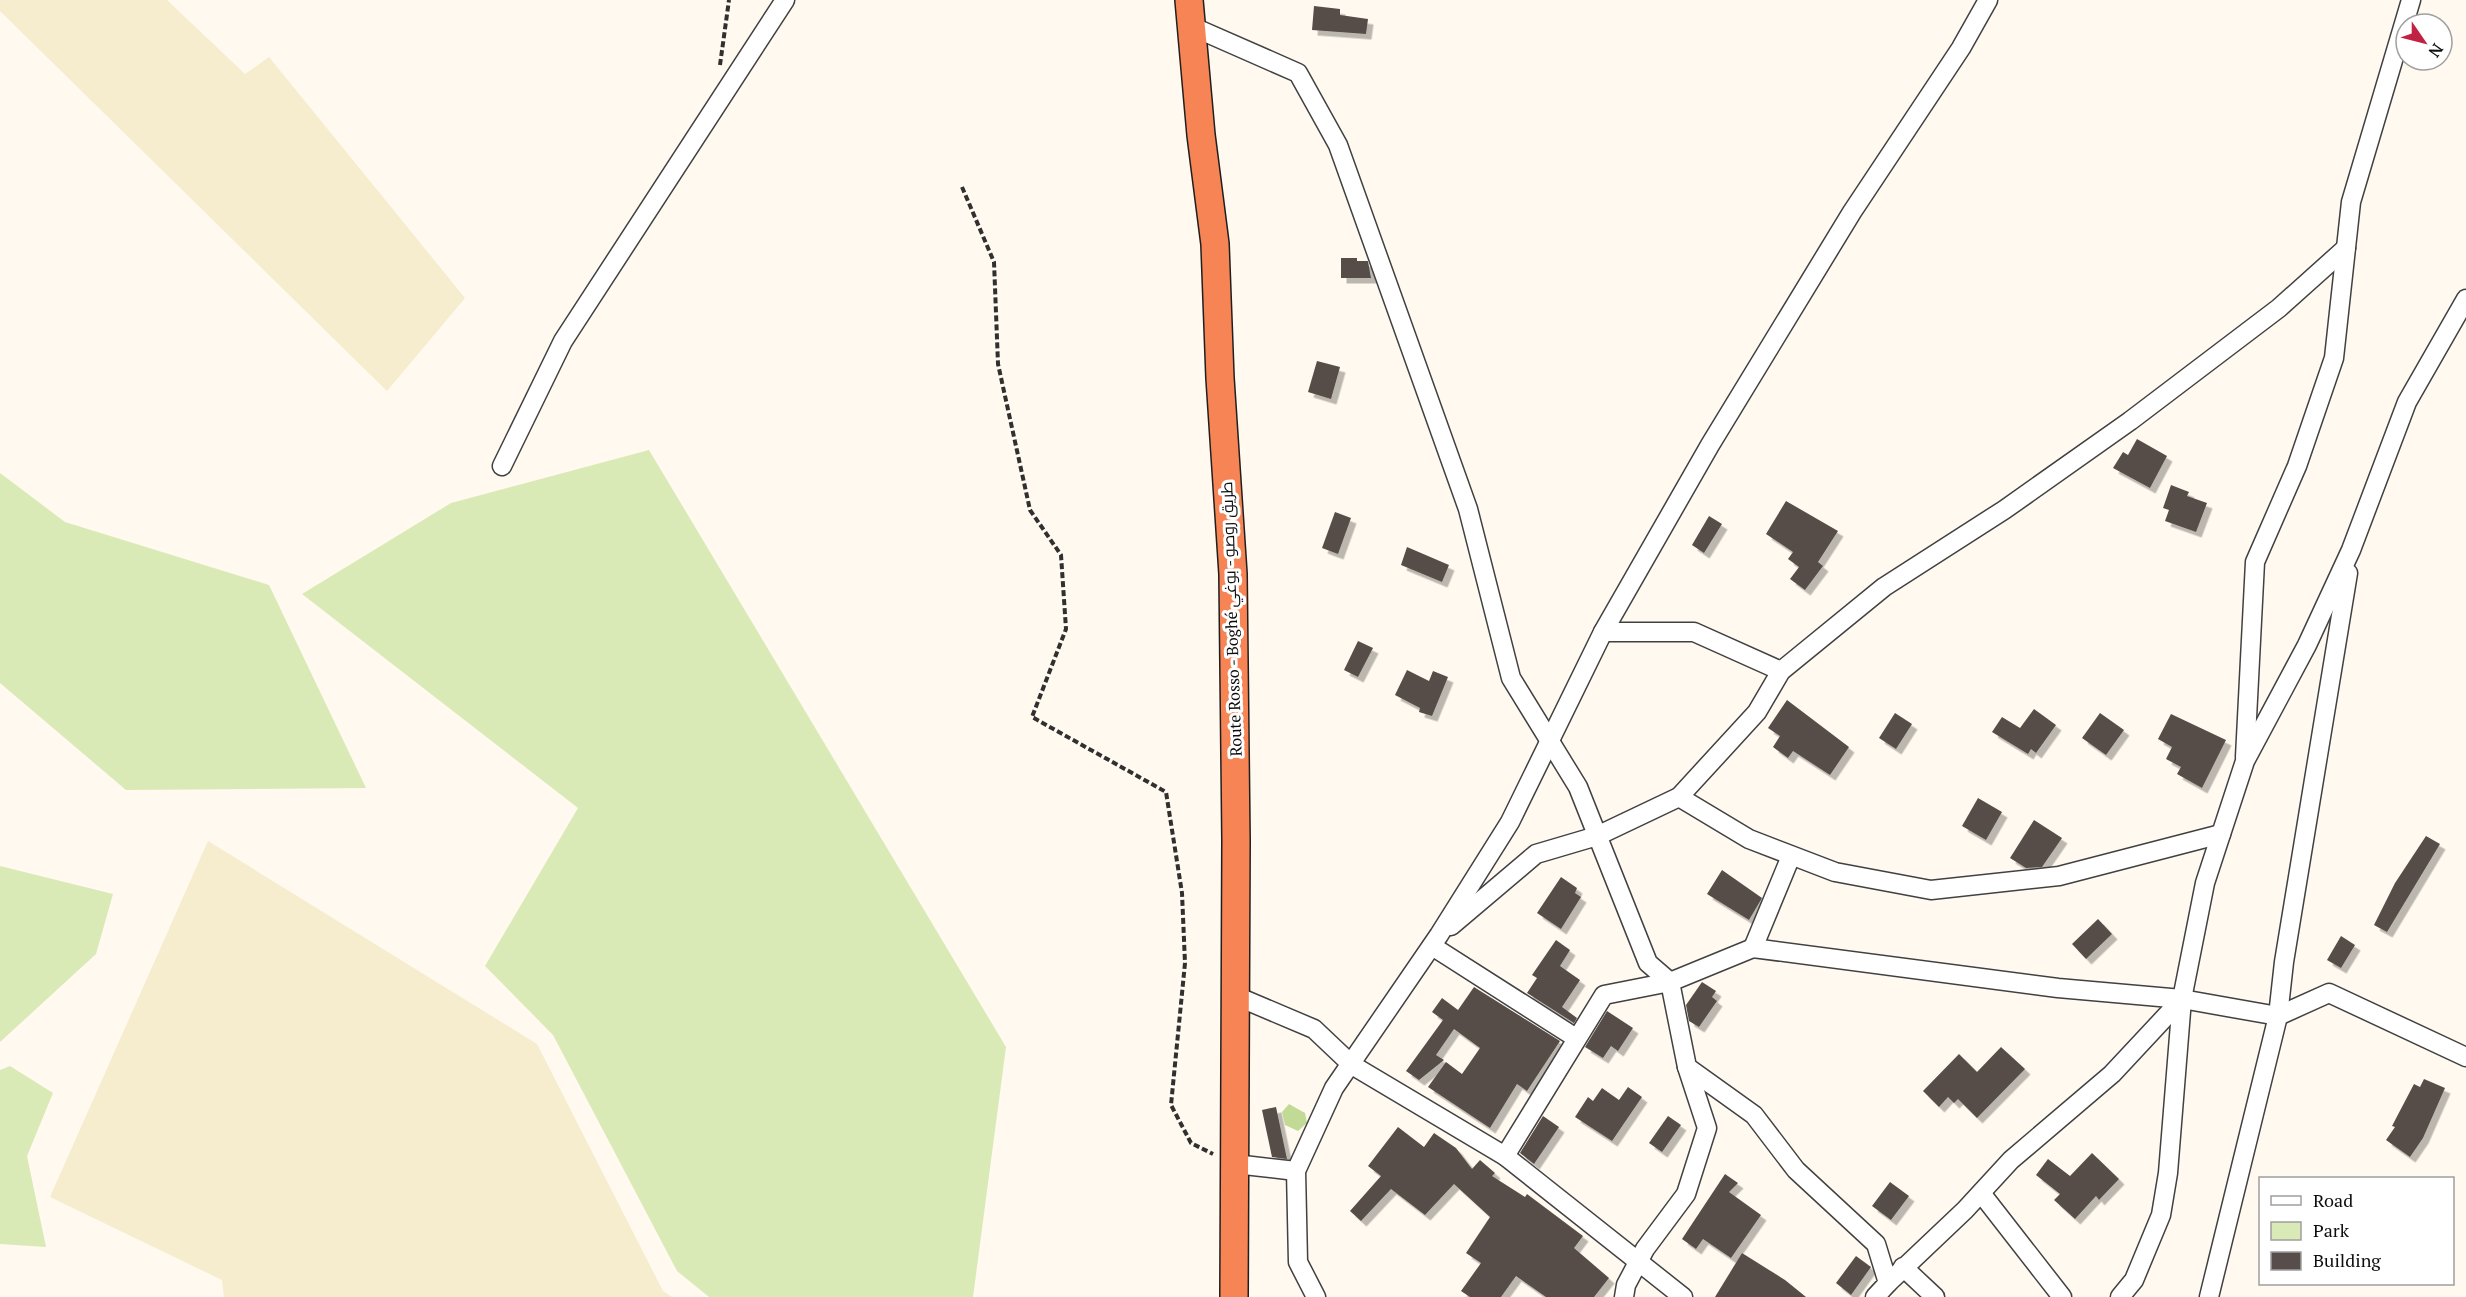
<svg xmlns="http://www.w3.org/2000/svg" width="2466" height="1297" viewBox="0 0 2466 1297" font-family="'PT Serif',Cairo,serif">
<style>
.farmland{fill:#f6ecce}
.green{fill:#daeab7}
.forest{fill:#c1db96}
.building{fill:#574d4a;filter:url(#shadow)}
.lines{fill:none;stroke-linecap:round;stroke-linejoin:round}
.minor-casing{stroke:#414141;stroke-width:21}
.highway-casing{stroke:#1f1f1f;stroke-width:30}
.path{stroke:#303030;stroke-width:4;stroke-dasharray:6 3;stroke-linecap:butt}
.minor{stroke:#fff;stroke-width:18}
.highway{stroke:#f78454;stroke-width:27}
.labels{text-anchor:middle;dominant-baseline:central;stroke-width:6;stroke-linejoin:round;paint-order:stroke}
.street-label{font-size:16px;fill:#0e0e0e;stroke:#fff}
</style>
<defs>
<filter id="shadow"><feDropShadow dx="5.5" dy="5.5" stdDeviation="0" flood-color="#0004"/></filter>
</defs>
<rect width="100%" height="100%" fill="#fff9ef"/>
<g class="farmland">
<path d="M 0,0 L 167,0 L 245,74 L 269,57 L 465,298 L 387,391 L 0,11 Z"/>
<path d="M 208,841 L 537,1044 L 663,1291 L 672,1297 L 224,1297 L 222,1280 L 50,1197 Z"/>
</g>
<g class="green">
<path d="M 649,450 L 1006,1047 L 973,1297 L 709,1297 L 677,1271 L 553,1035 L 485,966 L 578,808 L 302,594 L 451,503 Z"/>
<path d="M 0,473 L 65,522 L 269,585 L 366,788 L 126,790 L 0,683 Z"/>
<path d="M 0,866 L 113,894 L 96,954 L 0,1042 Z"/>
<path d="M 10,1066 L 53,1093 L 27,1156 L 46,1247 L 0,1244 L 0,1070 Z"/>
</g>
<path class="forest" d="M 1289,1104 L 1305,1113 L 1307,1123 L 1298,1131 L 1285,1125 L 1282,1112 Z"/>
<g class="building">
<path d="M 1314,6 L 1340,9 L 1340,15 L 1368,19 L 1366,34 L 1312,30 Z"/>
<path d="M 1341,258 L 1357,258 L 1357,261 L 1368,261 L 1371,278 L 1341,278 Z"/>
<path d="M 1317,361 L 1340,367 L 1331,399 L 1308,392 Z"/>
<path d="M 2137,439 L 2167,456 L 2150,488 L 2113,468 L 2123,452 L 2128,455 Z"/>
<path d="M 2171,485 L 2189,492 L 2187,496 L 2207,503 L 2196,532 L 2165,521 L 2169,510 L 2163,508 Z"/>
<path d="M 1786,501 L 1838,531 L 1818,562 L 1823,566 L 1805,590 L 1790,579 L 1799,567 L 1788,559 L 1793,552 L 1766,534 Z"/>
<path d="M 1335,512 L 1351,518 L 1338,554 L 1322,548 Z"/>
<path d="M 1709,516 L 1722,524 L 1704,553 L 1692,545 Z"/>
<path d="M 1407,547 L 1449,565 L 1442,582 L 1401,565 Z"/>
<path d="M 1358,641 L 1373,648 L 1358,677 L 1344,670 Z"/>
<path d="M 1407,670 L 1429,681 L 1433,671 L 1448,677 L 1432,716 L 1419,712 L 1420,708 L 1395,695 Z"/>
<path d="M 1787,700 L 1849,747 L 1830,775 L 1793,751 L 1788,758 L 1773,747 L 1780,736 L 1768,728 Z"/>
<path d="M 2034,709 L 2056,725 L 2036,753 L 2031,749 L 2028,754 L 1992,732 L 2002,717 L 2020,728 Z"/>
<path d="M 1895,713 L 1912,724 L 1896,749 L 1879,738 Z"/>
<path d="M 2100,713 L 2124,730 L 2106,755 L 2082,738 Z"/>
<path d="M 2171,714 L 2226,740 L 2202,788 L 2177,774 L 2181,767 L 2166,759 L 2172,747 L 2158,739 Z"/>
<path d="M 1978,798 L 2002,812 L 1986,840 L 1962,826 Z"/>
<path d="M 2034,820 L 2062,838 L 2042,867 L 2026,868 L 2010,858 Z"/>
<path d="M 2426,836 L 2440,844 L 2387,932 L 2374,925 L 2395,883 Z"/>
<path d="M 1722,870 L 1762,898 L 1749,920 L 1707,894 Z"/>
<path d="M 1561,877 L 1577,888 L 1575,893 L 1581,897 L 1561,929 L 1537,913 Z"/>
<path d="M 2098,919 L 2112,934 L 2086,959 L 2072,944 Z"/>
<path d="M 2341,936 L 2355,945 L 2341,968 L 2327,960 Z"/>
<path d="M 1556,940 L 1570,950 L 1560,966 L 1580,980 L 1562,1007 L 1577,1018 L 1574,1023 L 1527,993 L 1537,978 L 1532,975 Z"/>
<path d="M 1702,982 L 1716,991 L 1712,997 L 1717,1001 L 1699,1027 L 1689,1021 L 1686,1005 Z"/>
<path d="M 1474,987 L 1560,1041 L 1527,1091 L 1517,1084 L 1490,1128 L 1428,1087 L 1446,1062 L 1462,1074 L 1480,1048 L 1454,1029 L 1436,1055 L 1444,1060 L 1419,1080 L 1406,1071 L 1443,1020 L 1432,1012 L 1442,998 L 1458,1010 Z"/>
<path d="M 1607,1011 L 1633,1028 L 1618,1051 L 1611,1046 L 1603,1058 L 1585,1047 Z"/>
<path d="M 2001,1047 L 2025,1069 L 1977,1118 L 1958,1099 L 1954,1103 L 1948,1097 L 1939,1107 L 1923,1091 L 1959,1054 L 1977,1072 Z"/>
<path d="M 2424,1079 L 2445,1088 L 2423,1138 L 2410,1157 L 2386,1140 L 2395,1127 L 2392,1126 L 2414,1084 L 2420,1087 Z"/>
<path d="M 1628,1087 L 1642,1097 L 1612,1141 L 1575,1117 L 1588,1097 L 1593,1101 L 1602,1088 L 1619,1100 Z"/>
<path d="M 1276,1107 L 1287,1159 L 1272,1157 L 1262,1110 Z"/>
<path d="M 1543,1116 L 1559,1127 L 1534,1164 L 1520,1153 Z"/>
<path d="M 1668,1116 L 1681,1125 L 1662,1152 L 1649,1143 Z"/>
<path d="M 1398,1127 L 1424,1147 L 1434,1133 L 1456,1148 L 1472,1169 L 1480,1160 L 1495,1173 L 1492,1176 L 1525,1197 L 1527,1194 L 1583,1236 L 1574,1248 L 1609,1278 L 1594,1297 L 1546,1297 L 1516,1276 L 1501,1297 L 1470,1297 L 1461,1291 L 1481,1263 L 1466,1253 L 1490,1217 L 1454,1184 L 1425,1215 L 1391,1189 L 1361,1221 L 1350,1211 L 1381,1176 L 1368,1166 Z"/>
<path d="M 2092,1153 L 2119,1179 L 2099,1200 L 2096,1196 L 2075,1219 L 2054,1200 L 2060,1194 L 2036,1175 L 2048,1159 L 2070,1176 Z"/>
<path d="M 1725,1174 L 1738,1183 L 1729,1192 L 1761,1215 L 1731,1258 L 1703,1239 L 1696,1249 L 1682,1239 Z"/>
<path d="M 1890,1182 L 1909,1196 L 1891,1220 L 1872,1206 Z"/>
<path d="M 1742,1253 L 1785,1280 L 1806,1297 L 1715,1297 Z"/>
<path d="M 1856,1256 L 1871,1267 L 1851,1295 L 1836,1283 Z"/>
</g>
<g class="lines">
<g class="minor-casing">
<g id="minor">
<path d="M 1191,26 L 1298,73 L 1338,145 L 1468,509 L 1511,678 L 1578,787 L 1648,963 L 1670,982 L 1687,1067 L 1754,1115 L 1796,1170 L 1876,1244 L 1888,1283 L 1875,1297"/>
<path d="M 502,466 L 563,341 L 785,0"/>
<path d="M 1603,632 L 1694,632 L 1781,671"/>
<path d="M 2245,757 L 2255,562 L 2297,466 L 2334,358 L 2351,202 L 2411,0"/>
<path d="M 1679,797 L 1749,839 L 1835,872 L 1931,890 L 2059,876 L 2221,834"/>
<path d="M 1451,926 L 1536,854 L 1597,836 L 1679,797 L 1757,712 L 1781,671 L 1884,587 L 2004,510 L 2130,421 L 2279,308 L 2346,248"/>
<path d="M 1432,946 L 1576,1038"/>
<path d="M 1753,948 L 1791,856"/>
<path d="M 1236,996 L 1314,1029 L 1352,1065 L 1505,1156 L 1683,1297"/>
<path d="M 1505,1156 L 1604,995 L 1670,982 L 1753,948 L 2058,988 L 2182,999 L 2278,1016 L 2329,993 L 2466,1057"/>
<path d="M 1235,1164 L 1296,1171"/>
<path d="M 1981,1193 L 2062,1297"/>
<path d="M 1903,1267 L 1935,1297"/>
<path d="M 1888,1283 L 1965,1210 L 2011,1160 L 2112,1074 L 2182,999"/>
<path d="M 1316,1297 L 1298,1262 L 1296,1171 L 1334,1088 L 1439,935 L 1510,822 L 1603,632 L 1710,445 L 1852,212 L 1961,48 L 1988,0"/>
<path d="M 1624,1297 L 1626,1285 L 1645,1249 L 1686,1194 L 1707,1128 L 1687,1067"/>
<path d="M 2120,1297 L 2134,1280 L 2161,1215 L 2168,1173 L 2182,999 L 2205,883 L 2245,761 L 2307,645 L 2351,550 L 2407,402 L 2466,299"/>
<path d="M 2209,1297 L 2278,1016 L 2284,962 L 2348,573"/>
</g>
</g>
<g class="highway-casing">
<path id="highway" d="M 1189,0 L 1201,135 L 1215,244 L 1220,378 L 1233,574 L 1236,841 L 1234,1297"/>
</g>
<g class="path">
<path d="M 720,65 L 729,0"/>
<path d="M 962,187 L 994,262 L 998,364 L 1030,510 L 1061,555 L 1066,629 L 1032,717 L 1166,792 L 1182,893 L 1185,963 L 1171,1105 L 1191,1143 L 1213,1154"/>
</g>
<use href="#minor" class="minor"/>
<use href="#highway" class="highway"/>
</g>
<g class="labels">
<g class="street-label">
<text transform="translate(1231 619) rotate(-92)">Route Rosso - Boghé طريق روصو - بوغي</text>
</g>
</g>
<rect x="2259" y="1177" width="195" height="108" fill="#ffffff" stroke="#9f9f9f" stroke-width="1.5"/>
<rect x="2271" y="1196" width="30" height="9" fill="#ffffff" stroke="#9f9f9f" stroke-width="1.5"/>
<text x="2313" y="1207" font-size="18" fill="#0e0e0e">Road</text>
<rect x="2271" y="1222" width="30" height="18" fill="#daeab7" stroke="#9f9f9f" stroke-width="1.5"/>
<text x="2313" y="1237" font-size="18" fill="#0e0e0e">Park</text>
<rect x="2271" y="1252" width="30" height="18" fill="#574d4a" stroke="#9f9f9f" stroke-width="1.5"/>
<text x="2313" y="1267" font-size="18" fill="#0e0e0e">Building</text>
<g transform="translate(2424 42) rotate(125)"><circle r="28" fill="#ffffff" stroke="#9f9f9f" stroke-width="1.5"/>
<path d="M0-4.5L10 22L0 15L-10 22Z" fill="#c12244"/>
<text y="-9" font-size="16" font-weight="bold" text-anchor="middle" fill="#0e0e0e">N</text>
</g>
</svg>
